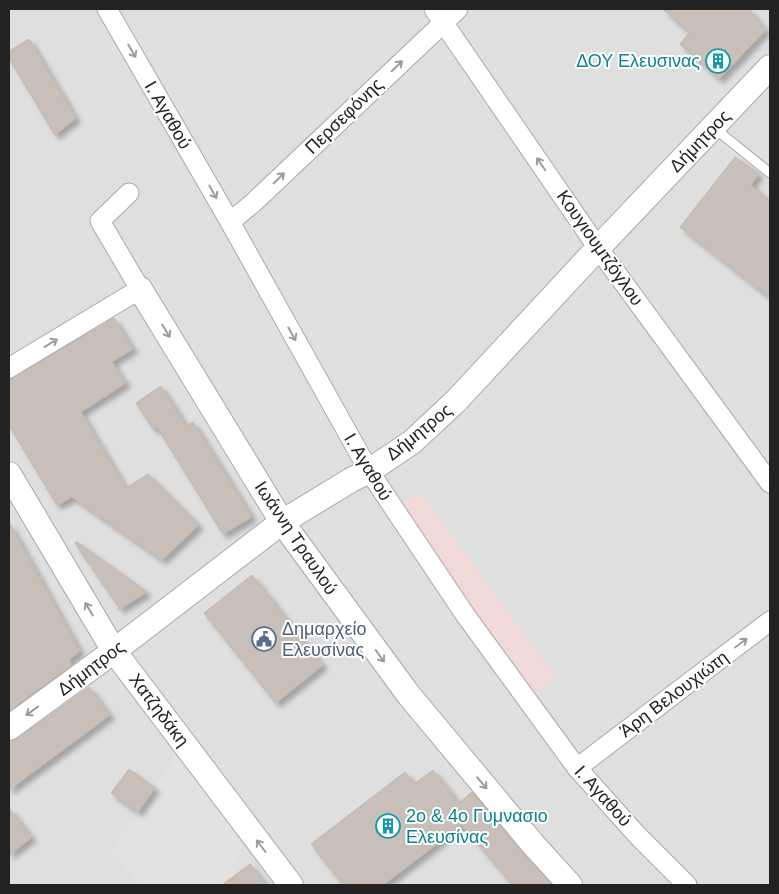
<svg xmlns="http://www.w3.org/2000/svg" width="779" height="894" viewBox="0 0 779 894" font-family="Helvetica,sans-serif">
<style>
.residential{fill:#e0dfdf}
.commercial{fill:#f2dad9}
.parking{fill:#e2e2e2}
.building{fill:#c7bfb8;stroke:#c4b6ab;filter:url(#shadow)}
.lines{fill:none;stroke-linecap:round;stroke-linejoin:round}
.service-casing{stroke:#a9a9a9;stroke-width:11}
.minor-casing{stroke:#a9a9a9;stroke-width:21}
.tertiary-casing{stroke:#a9a9a9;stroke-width:26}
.service{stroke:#fff;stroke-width:9}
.minor{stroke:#fff;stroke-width:19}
.tertiary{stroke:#fff;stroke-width:24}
.oneway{stroke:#9c9c9c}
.labels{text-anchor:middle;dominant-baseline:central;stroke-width:4;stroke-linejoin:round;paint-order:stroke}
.culture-label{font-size:18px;fill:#0d838f;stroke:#fff;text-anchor:end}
.street-label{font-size:18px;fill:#222;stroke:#fff}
.service-label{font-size:18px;fill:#4e5e75;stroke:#fff;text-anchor:start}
</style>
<defs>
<filter id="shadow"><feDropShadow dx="4.5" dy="4.5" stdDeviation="2.5" flood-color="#0004"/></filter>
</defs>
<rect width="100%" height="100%" fill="#f2efe9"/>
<rect class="residential" x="9" y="9" width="761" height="876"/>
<path class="commercial" d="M 420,492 L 556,678 L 522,702 L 387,516 Z"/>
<path class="parking" d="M 176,757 L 244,838 L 234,877 L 223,885 L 141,885 L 111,851 Z"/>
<g class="building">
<path d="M 663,9 L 749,9 L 766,30 L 719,79 L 680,44 L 689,33 Z"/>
<path d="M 29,39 L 76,118 L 55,135 L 9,58 L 9,51 Z"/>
<path d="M 735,157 L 759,174 L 751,185 L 770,201 L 770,298 L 680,227 Z"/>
<path d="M 114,318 L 133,349 L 112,362 L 126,383 L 81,412 L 126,488 L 148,474 L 199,525 L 162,560 L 72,497 L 57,505 L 9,425 L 9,380 Z"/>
<path d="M 161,386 L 186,426 L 193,422 L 252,517 L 223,534 L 157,427 L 154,430 L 136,403 Z"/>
<path d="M 9,522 L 80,651 L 69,660 L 72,665 L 9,711 Z"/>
<path d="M 77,542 L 147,592 L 120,609 L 75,543 Z"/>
<path d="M 252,575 L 323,665 L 276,703 L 204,613 Z"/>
<path d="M 89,687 L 110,715 L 9,790 L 9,741 L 17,739 Z"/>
<path d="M 129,769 L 155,788 L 138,812 L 111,793 Z"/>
<path d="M 433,770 L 459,803 L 472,792 L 521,852 L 552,885 L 512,885 L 462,825 L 383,885 L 343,885 L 311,844 L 405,772 L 414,784 Z"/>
<path d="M 9,808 L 32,837 L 9,855 Z"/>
<path d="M 250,864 L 267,885 L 222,885 Z"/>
</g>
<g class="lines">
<g class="service-casing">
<path id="service" d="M 713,127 L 770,173"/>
</g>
<g class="minor-casing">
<g id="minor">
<path d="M 107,9 L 230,222 L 369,471 L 466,616 L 577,768 L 638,836 L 687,885"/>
<path d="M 434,9 L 598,248 L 770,483"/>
<path d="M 230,222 L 253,203 L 458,9"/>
<path d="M 9,368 L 140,289 L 100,221 L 129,193"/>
<path d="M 577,768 L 770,621"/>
</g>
</g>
<g class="tertiary-casing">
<g id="tertiary">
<path d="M 140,289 L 282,522 L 408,694 L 532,843 L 570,885"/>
<path d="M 9,474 L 114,651 L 291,885"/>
<path d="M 9,728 L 114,651 L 282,522 L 351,480 L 369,471 L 412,442 L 456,401 L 598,248 L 770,67"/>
</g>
</g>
<use href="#service" class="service"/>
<use href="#minor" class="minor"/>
<use href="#tertiary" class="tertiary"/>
</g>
<defs><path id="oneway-shaft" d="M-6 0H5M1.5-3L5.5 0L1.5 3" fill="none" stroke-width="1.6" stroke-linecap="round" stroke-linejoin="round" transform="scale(1.25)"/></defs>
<g class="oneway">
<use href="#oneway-shaft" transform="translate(132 51) rotate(60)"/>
<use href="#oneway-shaft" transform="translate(397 66) rotate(-44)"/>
<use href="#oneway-shaft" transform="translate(541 164) rotate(-124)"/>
<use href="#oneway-shaft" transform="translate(279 178) rotate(-44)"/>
<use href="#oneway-shaft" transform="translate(213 192) rotate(60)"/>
<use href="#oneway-shaft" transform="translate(166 331) rotate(59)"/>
<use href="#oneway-shaft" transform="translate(292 334) rotate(61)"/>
<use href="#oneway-shaft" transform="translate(51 343) rotate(-31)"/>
<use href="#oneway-shaft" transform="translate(89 609) rotate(-121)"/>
<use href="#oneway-shaft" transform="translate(741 643) rotate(-37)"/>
<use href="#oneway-shaft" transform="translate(380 656) rotate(54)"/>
<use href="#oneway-shaft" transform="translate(32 711) rotate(144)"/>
<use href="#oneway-shaft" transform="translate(482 783) rotate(50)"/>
<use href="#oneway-shaft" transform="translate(261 846) rotate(-127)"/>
</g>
<defs>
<g id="building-ring" transform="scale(1.25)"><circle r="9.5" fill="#fff" stroke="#0f9aa8" stroke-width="1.5"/><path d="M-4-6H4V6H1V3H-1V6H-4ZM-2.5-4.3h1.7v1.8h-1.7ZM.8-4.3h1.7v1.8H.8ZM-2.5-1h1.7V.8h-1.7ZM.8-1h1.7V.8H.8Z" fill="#0f9aa8"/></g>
<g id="civic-ring" transform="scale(1.25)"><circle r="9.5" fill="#fff" stroke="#5c6f8a" stroke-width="1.5"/><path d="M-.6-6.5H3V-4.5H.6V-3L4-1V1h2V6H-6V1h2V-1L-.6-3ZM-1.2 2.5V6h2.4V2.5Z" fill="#5c6f8a"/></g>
</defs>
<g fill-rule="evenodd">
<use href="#building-ring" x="718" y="61"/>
<use href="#civic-ring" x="264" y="639"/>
<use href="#building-ring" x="388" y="826"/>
</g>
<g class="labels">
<g class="culture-label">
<text x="700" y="61">ΔΟΥ Ελευσινας</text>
<text x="406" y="816" text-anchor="start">2ο &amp; 4ο Γυμνασιο<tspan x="406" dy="21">Ελευσίνας</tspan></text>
</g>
<g class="street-label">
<text transform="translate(168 115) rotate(60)">Ι. Αγαθού</text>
<text transform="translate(344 116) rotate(-44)">Περσεφόνης</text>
<text transform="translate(700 141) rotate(-46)">Δήμητρος</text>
<text transform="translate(600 248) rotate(55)">Κουγιουμτζόγλου</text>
<text transform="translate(419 432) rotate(-39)">Δήμητρος</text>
<text transform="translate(368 467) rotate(59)">Ι. Αγαθού</text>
<text transform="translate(296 538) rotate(56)">Ιωάννη Τραυλού</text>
<text transform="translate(91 668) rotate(-37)">Δήμητρος</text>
<text transform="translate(674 694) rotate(-37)">Άρη Βελουχιώτη</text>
<text transform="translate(159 710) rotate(53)">Χατζηδάκη</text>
<text transform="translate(603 796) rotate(48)">Ι. Αγαθού</text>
</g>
<g class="service-label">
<text x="282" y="629">Δημαρχείο<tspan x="282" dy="21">Ελευσίνας</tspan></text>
</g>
</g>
<rect width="779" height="894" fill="none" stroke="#222222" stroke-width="20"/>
</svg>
